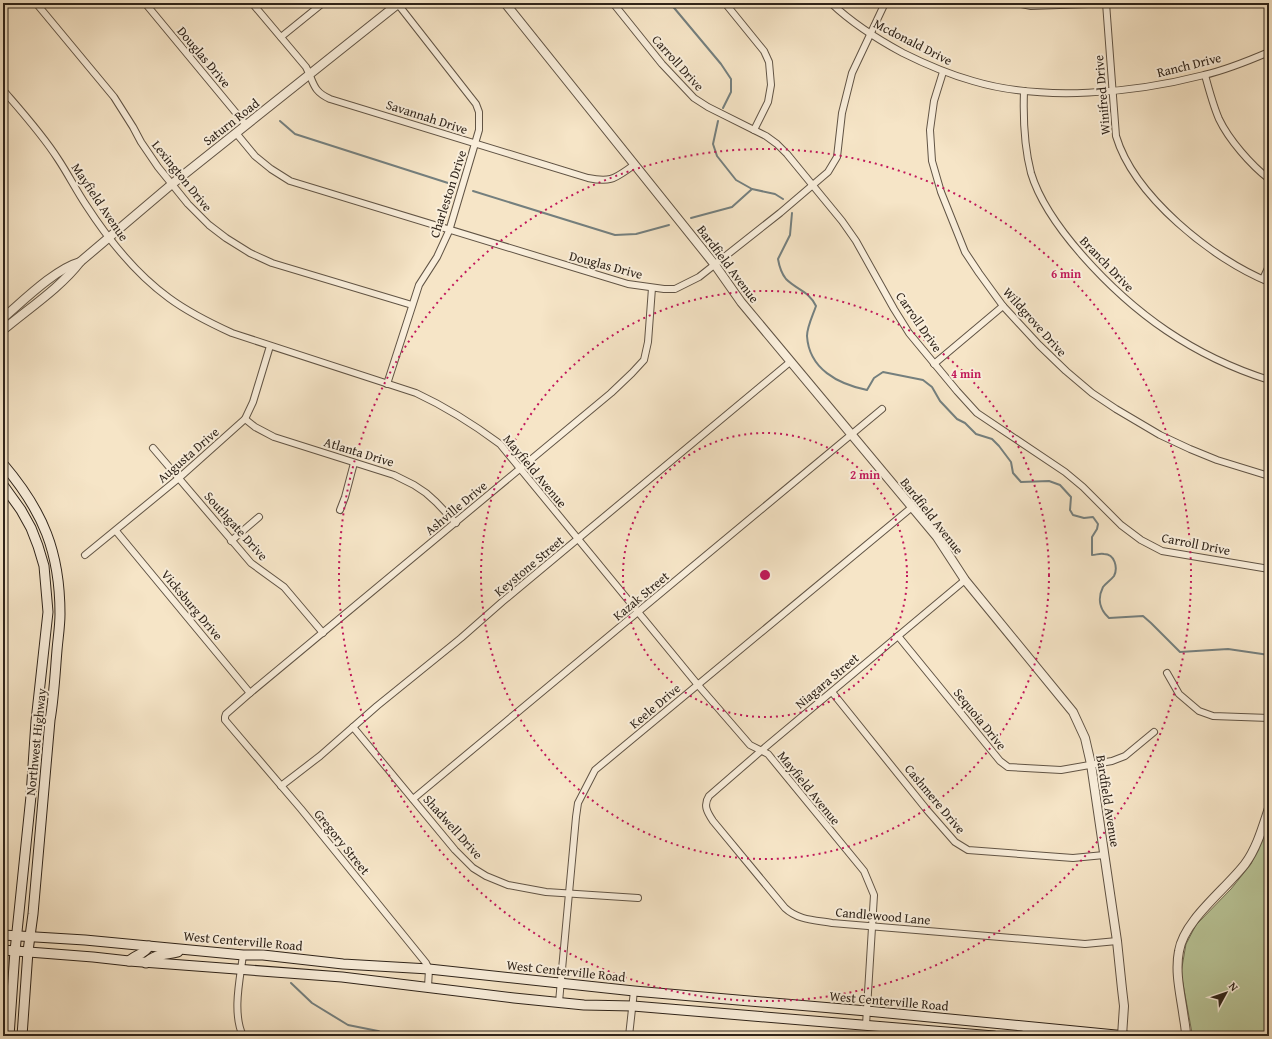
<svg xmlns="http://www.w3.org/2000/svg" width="1272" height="1039" viewBox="0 0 1272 1039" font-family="'Gentium Book Plus',serif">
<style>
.green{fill:#b9c598;stroke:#747459}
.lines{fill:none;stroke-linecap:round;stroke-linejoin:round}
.stream{stroke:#747f7e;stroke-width:2}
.minor-casing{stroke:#615445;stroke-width:8}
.tertiary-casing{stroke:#615445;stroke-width:10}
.secondary-casing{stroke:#2f241a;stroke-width:11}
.minor{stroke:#f9eedb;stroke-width:6}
.tertiary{stroke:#f9eedb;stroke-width:8}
.secondary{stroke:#f9eedb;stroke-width:9}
.ring{fill:none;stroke:#c2185b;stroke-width:2;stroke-dasharray:2 4}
.labels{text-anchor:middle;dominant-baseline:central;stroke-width:4;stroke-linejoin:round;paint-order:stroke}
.street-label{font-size:13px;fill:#2f241a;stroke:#f9eedb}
.centre{fill:#c2185b;stroke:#f9eedb;stroke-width:2}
.ring-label{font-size:12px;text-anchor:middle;font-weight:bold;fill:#c2185b;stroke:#f9eedb;stroke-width:4;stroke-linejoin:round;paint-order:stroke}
</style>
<rect width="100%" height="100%" fill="#f6e5c7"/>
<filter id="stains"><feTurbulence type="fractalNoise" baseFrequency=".005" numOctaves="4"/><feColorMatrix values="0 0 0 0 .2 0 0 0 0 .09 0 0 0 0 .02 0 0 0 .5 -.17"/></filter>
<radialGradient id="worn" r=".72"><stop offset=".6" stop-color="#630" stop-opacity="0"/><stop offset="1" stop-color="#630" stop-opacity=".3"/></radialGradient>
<path class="green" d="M 1269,819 L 1269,1036 L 1213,1036 L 1192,1033 L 1181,973 L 1186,944 L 1196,925 L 1231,889 L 1251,864 Z"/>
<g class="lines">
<g class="stream">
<path d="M 670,3 L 721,64 L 731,79 L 731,92 L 723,108"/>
<path d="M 280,121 L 295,134 L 448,183"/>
<path d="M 718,121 L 713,144 L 717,156 L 736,180 L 752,189 L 775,194 L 783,199"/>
<path d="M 473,191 L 615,235 L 636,234 L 669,225"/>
<path d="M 792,213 L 790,235 L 778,259 C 779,265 782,274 786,279 C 797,290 809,291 816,306 C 813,315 807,327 807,336 C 809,369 838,384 867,390 L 874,378 L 883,372 L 923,380 L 932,387 L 940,401 L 957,419 L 965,423 L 976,434 L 992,439 L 999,446 L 1011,462 L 1013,473 L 1021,482 L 1049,481 L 1060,485 L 1071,497 L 1070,510 L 1073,515 L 1084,518 L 1093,517 L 1098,524 L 1097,529 L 1092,537 L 1092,555 C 1096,555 1100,553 1104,554 C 1115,554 1118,568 1114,576 C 1111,580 1106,583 1103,587 C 1097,599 1100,610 1109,618 L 1143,616 L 1151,623 L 1180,652 L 1228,649 L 1269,655"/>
<path d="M 691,218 L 732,207 L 752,189"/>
<path d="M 291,983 L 312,1003 L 348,1025 L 378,1031 L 388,1036"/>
</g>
<g class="minor-casing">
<g id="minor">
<path d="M 36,3 L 114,97 L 133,127 L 141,142 L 158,167 L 188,204 L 209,225 L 226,238 L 250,253 L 272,263 L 412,305"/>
<path d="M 145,3 L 246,125"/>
<path d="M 252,3 L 306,67 C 314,82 312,91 330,99 L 588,178 C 612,183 615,178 634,165"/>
<path d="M 613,3 L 662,64 L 694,98 L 708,107 L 766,136 L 777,144 L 787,154 L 842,221 L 856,241 L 894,309 L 909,333 L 957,391 L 977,413 L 1065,472 L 1083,487 L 1121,525 L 1141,540 L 1162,551 L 1269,569"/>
<path d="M 725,3 L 764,51 L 769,62 L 771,85 L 768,102 L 754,130"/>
<path d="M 831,3 C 852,23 877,39 903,53 C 925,64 948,74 973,81 C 1043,102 1134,93 1204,75 C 1226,70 1248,61 1269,52"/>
<path d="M 1016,3 L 1031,6 L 1117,3"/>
<path d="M 1106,3 L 1116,136 C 1134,196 1212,259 1269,282"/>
<path d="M 281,37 L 323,3"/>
<path d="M 943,72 L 934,101 L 930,130 L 932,161 L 941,192 L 965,252 L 979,273 L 1003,306 L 1039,345 L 1066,371 L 1092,393 L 1116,409 L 1160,435 L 1190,449 L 1217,460 L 1269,476"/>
<path d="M 1205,75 C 1209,90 1213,105 1219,119 C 1229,140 1251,165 1269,179"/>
<path d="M 3,90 C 22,112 42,134 58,159 C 68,174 76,190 86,205 C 108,239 136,274 169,298 C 188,312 210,323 232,333 L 416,393 C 446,407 473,424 500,444 L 698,685 L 750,745 L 768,754 L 864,871 L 874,895 L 866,1025"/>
<path d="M 1024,91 C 1023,119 1024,146 1031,173 C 1040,203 1061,231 1082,255 C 1134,314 1193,356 1269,380"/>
<path d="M 236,133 L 255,156 L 271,169 L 290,181 L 628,284 L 664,289 L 675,289 L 699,277 L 780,213 L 828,172 L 837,157 L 842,113 L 852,73 L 885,3"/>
<path d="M 1263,279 L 1269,266"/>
<path d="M 934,364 L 1003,306"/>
<path d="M 387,384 L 419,285 L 437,257 L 449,231 L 479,130 L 479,112 L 476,104 L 397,3"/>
<path d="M 245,419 L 255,427 L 274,437 L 394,475 L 414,485 L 426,493 L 436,502 L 456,523"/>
<path d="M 153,448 L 251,563 L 284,587 L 323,633"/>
<path d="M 340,510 L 345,497 L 354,463"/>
<path d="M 116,531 L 250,693"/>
<path d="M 231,541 L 259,517"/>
<path d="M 85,555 L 179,478 L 245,419 L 253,402 L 270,346"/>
<path d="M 965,580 L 762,750 L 709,796 C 703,805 707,812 713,821 L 785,908 C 798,920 814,920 832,923 L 1085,944 L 1117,941"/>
<path d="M 898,636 L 1000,761 L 1008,767 L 1061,770 L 1112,761 L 1125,756 L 1154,732"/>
<path d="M 1167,673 L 1179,694 L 1199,711 L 1213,716 L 1269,718"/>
<path d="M 832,692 L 927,810 L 955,842 L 968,850 L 1073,858 L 1104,855"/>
<path d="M 353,727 L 455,850 L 473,868 L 486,876 L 508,885 L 546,892 L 638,898"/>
<path d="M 281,786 L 320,756 L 377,706 L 461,638 L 502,602 L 790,362"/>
<path d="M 413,799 L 882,409"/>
<path d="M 428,987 L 429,969 L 426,963 L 301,809 L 225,720 L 225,717 L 226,714 L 250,693 L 611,393 L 632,373 L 644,360 L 648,342 L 652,288"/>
<path d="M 559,1002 L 576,817 L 578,803 L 595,770 L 911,508"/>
<path d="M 243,1036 C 232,1013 240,979 243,955"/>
<path d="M 629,1036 L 634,991"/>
</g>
</g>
<g class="tertiary-casing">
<g id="tertiary">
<path d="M 505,3 L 715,265 L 741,302 L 937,537 L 965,580 L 1073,712 L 1085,738 L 1091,764 L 1117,941 L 1122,989 L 1124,1006 L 1122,1036"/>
<path d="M 3,318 C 23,301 55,269 80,262"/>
<path d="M 3,330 C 28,309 61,287 80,262 L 172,184 L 399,3"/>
<path d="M 1026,1036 L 1027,1027"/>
<path d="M 1186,1036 C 1186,1028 1184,1020 1183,1012 C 1180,992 1175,971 1179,951 C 1184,920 1226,889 1245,864 C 1257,848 1263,826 1269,808"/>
</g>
</g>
<g class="secondary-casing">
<g id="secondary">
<path d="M 3,464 C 43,511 60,552 60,614 C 60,626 58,638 57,650 C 55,674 54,697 50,720 L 33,914 L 28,951 L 22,1036"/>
<path d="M 3,485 L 21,510 L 31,528 L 38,546 L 44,566 L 48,612 L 36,721 L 31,796 L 15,951 L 9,1036"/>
<path d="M 3,935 L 85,940 L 243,955 L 263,955 L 343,964 L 429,969 L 634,991 L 867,1011 L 1126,1036"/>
<path d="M 3,950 L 93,957 L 129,961 L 342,977 L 514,998 L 584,1005 L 633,1006 L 994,1036"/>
<path d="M 129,961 C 135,955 145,954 149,946"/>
<path d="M 146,963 C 156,953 166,955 178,952"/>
</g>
</g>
<use href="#minor" class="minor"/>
<use href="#tertiary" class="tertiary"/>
<use href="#secondary" class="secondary"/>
</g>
<g class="ring">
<circle cx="765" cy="575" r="142"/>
<circle cx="765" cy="575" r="284"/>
<circle cx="765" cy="575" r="426"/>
</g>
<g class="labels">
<g class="street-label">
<text transform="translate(913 42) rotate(27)">Mcdonald Drive</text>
<text transform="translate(204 57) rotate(50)">Douglas Drive</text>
<text transform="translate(678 63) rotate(48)">Carroll Drive</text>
<text transform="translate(1189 65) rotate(-14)">Ranch Drive</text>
<text transform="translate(1102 95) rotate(-95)">Winifred Drive</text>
<text transform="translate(427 117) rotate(18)">Savannah Drive</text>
<text transform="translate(231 122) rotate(-38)">Saturn Road</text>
<text transform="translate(182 176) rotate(51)">Lexington Drive</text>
<text transform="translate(448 194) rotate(-72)">Charleston Drive</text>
<text transform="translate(100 202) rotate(56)">Mayfield Avenue</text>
<text transform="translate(728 264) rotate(53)">Bardfield Avenue</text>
<text transform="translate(1107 264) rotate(46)">Branch Drive</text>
<text transform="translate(606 265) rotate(15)">Douglas Drive</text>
<text transform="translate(919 322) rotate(55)">Carroll Drive</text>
<text transform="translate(1035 322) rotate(48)">Wildgrove Drive</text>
<text transform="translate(359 452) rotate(17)">Atlanta Drive</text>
<text transform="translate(188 455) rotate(-41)">Augusta Drive</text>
<text transform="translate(535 471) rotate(50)">Mayfield Avenue</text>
<text transform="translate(456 508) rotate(-40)">Ashville Drive</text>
<text transform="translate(932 516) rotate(52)">Bardfield Avenue</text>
<text transform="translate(236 526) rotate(48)">Southgate Drive</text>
<text transform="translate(1196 544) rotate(11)">Carroll Drive</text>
<text transform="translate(529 566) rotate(-40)">Keystone Street</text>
<text transform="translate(641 596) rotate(-40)">Kazak Street</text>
<text transform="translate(192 605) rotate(50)">Vicksburg Drive</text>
<text transform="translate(827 681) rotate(-40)">Niagara Street</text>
<text transform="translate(655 706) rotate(-40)">Keele Drive</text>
<text transform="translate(980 719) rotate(51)">Sequoia Drive</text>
<text transform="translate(36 742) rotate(-84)">Northwest Highway</text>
<text transform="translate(809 788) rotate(51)">Mayfield Avenue</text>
<text transform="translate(935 799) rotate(50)">Cashmere Drive</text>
<text transform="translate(1108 801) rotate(81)">Bardfield Avenue</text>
<text transform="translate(453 827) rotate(48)">Shadwell Drive</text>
<text transform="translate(342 842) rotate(51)">Gregory Street</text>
<text transform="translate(883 916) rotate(5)">Candlewood Lane</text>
<text transform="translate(243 941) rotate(5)">West Centerville Road</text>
<text transform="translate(566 971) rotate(6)">West Centerville Road</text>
<text transform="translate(889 1001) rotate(5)">West Centerville Road</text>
</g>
</g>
<circle cx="765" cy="575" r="6" class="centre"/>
<g class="ring-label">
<text x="1066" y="278">6 min</text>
<text x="966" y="378">4 min</text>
<text x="865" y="479">2 min</text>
</g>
<rect width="1272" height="1039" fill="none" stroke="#f6e5c7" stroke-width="16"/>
<rect x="4" y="4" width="1264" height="1031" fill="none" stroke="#2f241a" stroke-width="2"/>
<rect x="8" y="8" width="1256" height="1023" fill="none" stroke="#2f241a"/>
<g transform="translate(1226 993) rotate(50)" stroke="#f9eedb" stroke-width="3" paint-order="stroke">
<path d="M0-3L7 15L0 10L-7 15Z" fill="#2f241a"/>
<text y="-6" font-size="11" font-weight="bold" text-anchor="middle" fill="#2f241a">N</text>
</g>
<rect width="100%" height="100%" filter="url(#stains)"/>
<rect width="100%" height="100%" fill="url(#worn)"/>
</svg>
